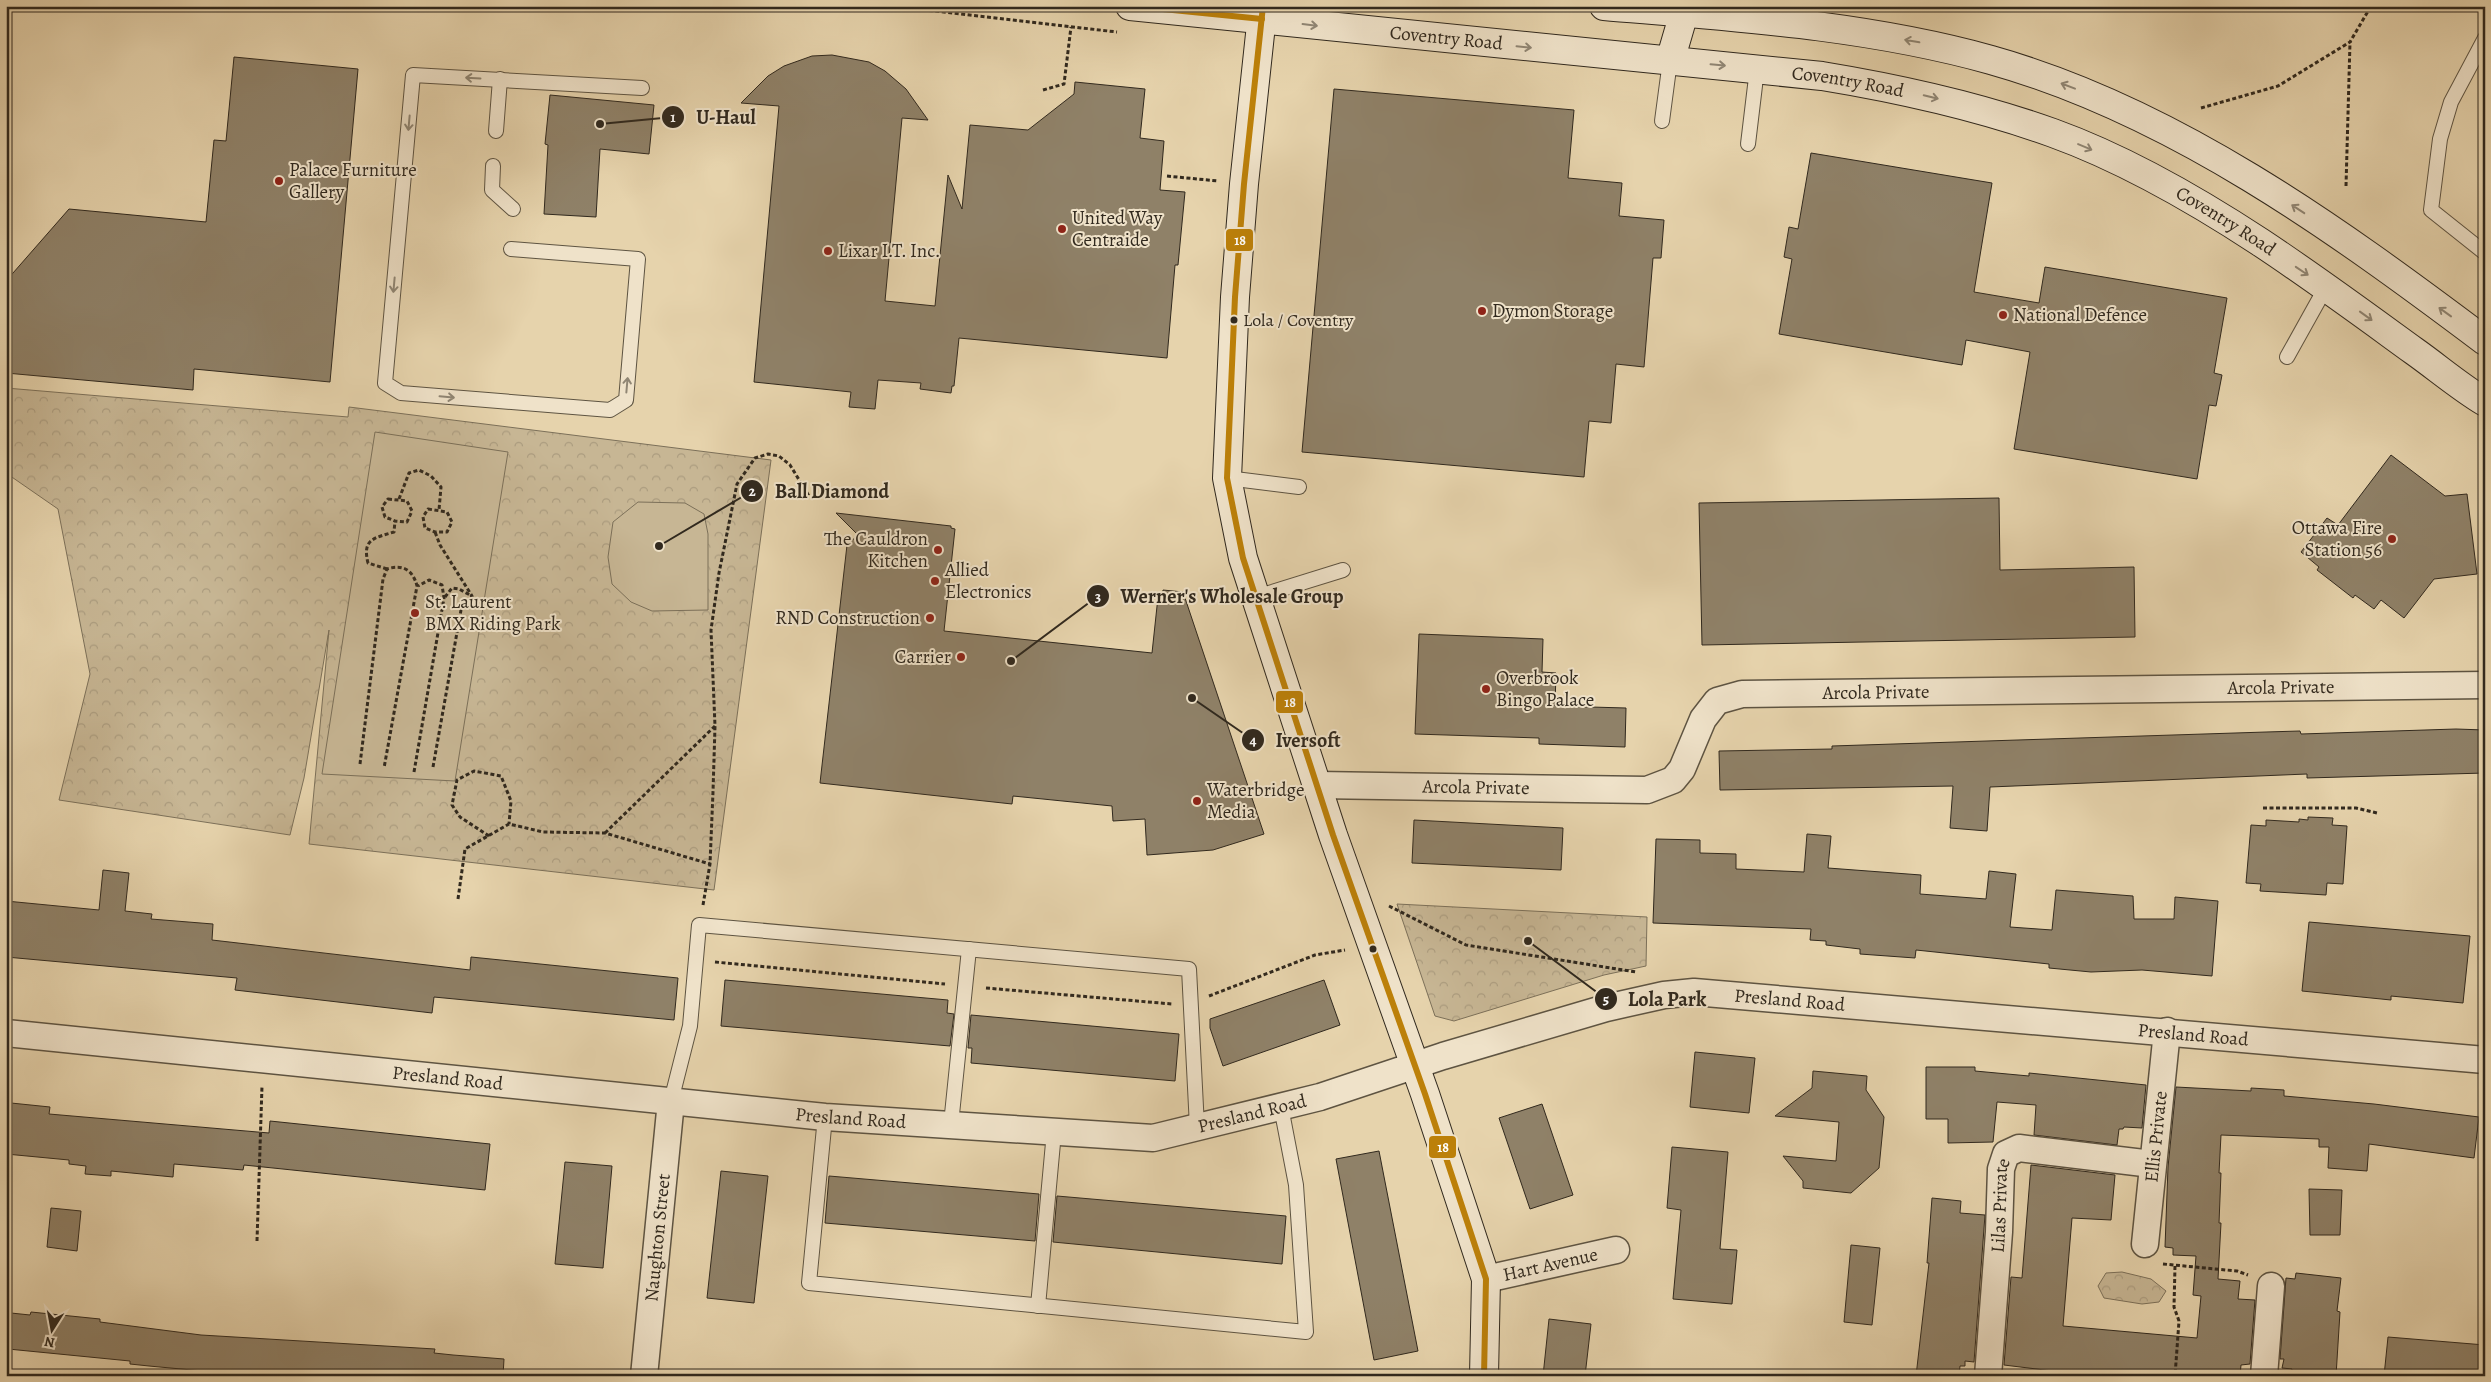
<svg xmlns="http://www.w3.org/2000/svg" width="2491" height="1382" viewBox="0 0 2491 1382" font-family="Alegreya,serif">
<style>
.forest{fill:url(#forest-crowns);stroke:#7c7059}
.pitch{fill:#c7b694;stroke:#7c7059}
.building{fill:#8f8168;stroke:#31291e}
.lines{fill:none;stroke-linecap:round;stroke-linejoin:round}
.lane-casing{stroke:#5e5442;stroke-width:16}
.street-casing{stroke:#5e5442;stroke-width:29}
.secondary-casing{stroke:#31291e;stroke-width:30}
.path{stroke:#31291e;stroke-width:3;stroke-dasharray:4 2.5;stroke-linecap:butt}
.lane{stroke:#efe2c9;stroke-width:14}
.street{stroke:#efe2c9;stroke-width:26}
.secondary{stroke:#efe2c9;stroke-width:28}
.bus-1-casing{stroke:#efe2c9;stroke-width:10}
.bus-1{stroke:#bc8009;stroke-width:6}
.oneway{stroke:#908674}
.poi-dot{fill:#8f2418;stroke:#efe2c9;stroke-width:2}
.bus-dot{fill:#31291e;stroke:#efe2c9;stroke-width:2}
.labels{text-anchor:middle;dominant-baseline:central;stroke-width:4;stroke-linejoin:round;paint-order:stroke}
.bus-label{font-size:18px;fill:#31291e;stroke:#efe2c9;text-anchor:start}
.street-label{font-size:19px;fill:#31291e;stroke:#efe2c9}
.poi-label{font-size:19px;fill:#31291e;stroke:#efe2c9;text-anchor:start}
.leader{fill:none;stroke:#31291e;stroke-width:2}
.callout-dot{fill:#31291e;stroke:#efe2c9;stroke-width:2}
.mark-label{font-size:15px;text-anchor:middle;font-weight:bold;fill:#fff}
.callout-label{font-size:20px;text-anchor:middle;font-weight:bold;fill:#31291e;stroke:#efe2c9;stroke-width:4;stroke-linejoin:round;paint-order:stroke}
.line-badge{stroke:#efe2c9;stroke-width:2}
.badge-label{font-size:14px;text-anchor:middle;font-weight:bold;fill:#fff}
</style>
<defs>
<pattern id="forest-crowns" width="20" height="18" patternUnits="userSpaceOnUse" patternTransform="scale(1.25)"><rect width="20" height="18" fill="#c7b694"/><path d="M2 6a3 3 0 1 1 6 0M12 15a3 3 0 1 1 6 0" fill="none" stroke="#ab9c7f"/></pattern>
</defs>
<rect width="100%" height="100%" fill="#e6d3ac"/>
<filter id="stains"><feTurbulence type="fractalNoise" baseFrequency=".004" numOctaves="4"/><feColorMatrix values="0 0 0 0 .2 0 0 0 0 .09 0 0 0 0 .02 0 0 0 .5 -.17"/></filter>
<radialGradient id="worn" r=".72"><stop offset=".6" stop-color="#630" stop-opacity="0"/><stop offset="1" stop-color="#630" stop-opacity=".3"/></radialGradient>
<g class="forest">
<path d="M 6,388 L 348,417 L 349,407 L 771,460 L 714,890 L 309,844 L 329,630 L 304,778 L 290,835 L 59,800 L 90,674 L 58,509 L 6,473 Z"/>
<path d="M 1397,904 L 1647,917 L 1646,966 L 1604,975 L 1454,1021 L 1435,1016 Z"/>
<path d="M 2122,1272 L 2151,1279 L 2166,1291 L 2159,1302 L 2142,1304 L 2104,1298 L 2098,1286 L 2106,1273 Z"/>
</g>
<g class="pitch">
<path d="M 375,432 L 508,452 L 455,781 L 322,774 Z"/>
<path d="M 638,502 L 685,503 L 704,514 L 708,534 L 708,610 L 652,611 L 631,602 L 612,584 L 608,557 L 613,522 Z"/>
</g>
<g class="building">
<path d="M 832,55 L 869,62 L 885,71 L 906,89 L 928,120 L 902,118 L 885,301 L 935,306 L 948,175 L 962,209 L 970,125 L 1028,130 L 1074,94 L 1075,82 L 1145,89 L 1140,138 L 1164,141 L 1160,190 L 1185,192 L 1178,265 L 1175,265 L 1167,358 L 959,338 L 954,386 L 952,386 L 951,393 L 920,389 L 921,383 L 878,380 L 875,409 L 849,407 L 851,392 L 754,382 L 779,106 L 741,103 L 768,76 L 784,66 L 812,56 Z"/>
<path d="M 234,57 L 358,69 L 330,382 L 194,369 L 193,390 L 6,373 L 6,281 L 69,209 L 206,222 L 214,140 L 226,141 Z"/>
<path d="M 1334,89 L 1574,110 L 1568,178 L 1622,183 L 1619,216 L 1664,220 L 1661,258 L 1653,258 L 1644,367 L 1616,364 L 1611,423 L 1589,421 L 1584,477 L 1302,452 Z"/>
<path d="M 550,95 L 654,105 L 649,154 L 600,149 L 596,217 L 544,214 L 548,145 L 545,144 Z"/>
<path d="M 1811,153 L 1992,183 L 1974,292 L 2039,303 L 2045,267 L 2227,298 L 2214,373 L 2222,375 L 2216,406 L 2209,405 L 2197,479 L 2014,449 L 2030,352 L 1966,340 L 1962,365 L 1779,334 L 1792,259 L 1784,257 L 1789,227 L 1798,229 Z"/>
<path d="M 2391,455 L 2445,496 L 2467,494 L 2477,574 L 2434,579 L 2404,618 L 2381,600 L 2374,609 L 2355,595 L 2353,598 L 2317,570 L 2319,567 L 2301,552 L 2327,518 L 2338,525 Z"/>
<path d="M 1999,498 L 2000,570 L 2134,567 L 2135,637 L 1702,645 L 1699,503 Z"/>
<path d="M 836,513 L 951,526 L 951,528 L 955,529 L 944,631 L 1152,653 L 1158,597 L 1162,598 L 1163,590 L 1183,592 L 1264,834 L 1213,850 L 1147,855 L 1145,819 L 1113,821 L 1112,806 L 1013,796 L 1012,804 L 820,783 L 847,545 L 858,535 Z"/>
<path d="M 1419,634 L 1543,639 L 1542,672 L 1556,673 L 1555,706 L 1626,708 L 1625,747 L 1539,744 L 1539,738 L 1415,734 Z"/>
<path d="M 2456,729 L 2485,730 L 2485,773 L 2307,778 L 2307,774 L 1990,787 L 1987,831 L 1950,828 L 1953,786 L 1720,790 L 1719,751 L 1832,749 L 1832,746 L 2266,732 L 2300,731 L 2301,734 Z"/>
<path d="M 2308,817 L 2333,818 L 2332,825 L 2347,826 L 2343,884 L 2327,883 L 2326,895 L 2260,891 L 2261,884 L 2246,883 L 2251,825 L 2266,826 L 2266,820 L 2299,822 L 2299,819 L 2308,820 Z"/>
<path d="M 1414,820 L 1563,828 L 1561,870 L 1412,863 Z"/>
<path d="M 1807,834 L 1831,836 L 1828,868 L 1921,875 L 1920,894 L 1986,899 L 1989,871 L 2016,874 L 2010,927 L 2052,930 L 2056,890 L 2133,896 L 2134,919 L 2174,919 L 2175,897 L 2218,901 L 2212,976 L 2142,970 L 2091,972 L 2049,968 L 2049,964 L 1916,950 L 1915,958 L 1860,954 L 1860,949 L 1826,945 L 1826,941 L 1810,940 L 1811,929 L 1653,923 L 1656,839 L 1700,840 L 1700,853 L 1736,854 L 1736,869 L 1804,872 Z"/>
<path d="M 103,870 L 129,873 L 125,911 L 152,914 L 151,919 L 213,924 L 212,940 L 470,970 L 471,957 L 678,978 L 674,1020 L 434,997 L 432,1013 L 235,990 L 237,978 L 6,957 L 6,901 L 99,910 Z"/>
<path d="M 2309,922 L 2470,936 L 2463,1003 L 2391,996 L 2391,1000 L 2302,991 Z"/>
<path d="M 725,980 L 948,1000 L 947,1013 L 954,1014 L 950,1046 L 721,1026 Z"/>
<path d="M 1324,980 L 1340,1025 L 1223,1066 L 1210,1028 L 1210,1019 Z"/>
<path d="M 971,1015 L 1179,1034 L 1175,1081 L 971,1063 L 972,1048 L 968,1048 Z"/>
<path d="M 1695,1052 L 1755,1058 L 1749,1113 L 1690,1107 Z"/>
<path d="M 1926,1067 L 1975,1067 L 1975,1071 L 2029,1076 L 2029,1073 L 2146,1085 L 2142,1128 L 2124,1127 L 2123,1129 L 2119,1129 L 2117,1145 L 2034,1135 L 2036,1105 L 1997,1102 L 1993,1142 L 1948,1143 L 1948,1119 L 1926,1119 Z"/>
<path d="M 1813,1071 L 1867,1076 L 1866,1090 L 1884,1117 L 1879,1168 L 1851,1193 L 1803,1188 L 1803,1181 L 1783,1156 L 1836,1161 L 1839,1122 L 1775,1116 L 1812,1088 Z"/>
<path d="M 2176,1087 L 2251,1091 L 2251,1088 L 2284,1090 L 2284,1096 L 2374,1104 L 2479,1117 L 2474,1158 L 2369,1144 L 2367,1171 L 2328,1168 L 2329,1147 L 2319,1147 L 2319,1139 L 2221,1135 L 2219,1173 L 2221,1173 L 2219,1223 L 2221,1223 L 2218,1279 L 2240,1281 L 2238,1299 L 2255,1300 L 2250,1364 L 2241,1365 L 2240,1376 L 2125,1376 L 2085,1373 L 2085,1375 L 2004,1365 L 2011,1277 L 2022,1278 L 2031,1165 L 2115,1175 L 2111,1220 L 2072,1218 L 2063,1326 L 2197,1338 L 2201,1296 L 2193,1295 L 2196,1256 L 2173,1255 L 2173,1248 L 2165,1247 L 2168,1167 Z"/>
<path d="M 11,1103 L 50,1107 L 49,1114 L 269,1133 L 270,1121 L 490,1144 L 485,1190 L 244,1165 L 243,1170 L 174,1164 L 173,1177 L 111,1171 L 111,1176 L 85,1174 L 86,1166 L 69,1164 L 69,1160 L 6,1154 Z"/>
<path d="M 1542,1104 L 1573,1195 L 1530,1209 L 1499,1118 Z"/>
<path d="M 1672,1147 L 1728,1152 L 1720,1249 L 1737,1250 L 1732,1304 L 1673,1299 L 1681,1210 L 1667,1208 Z"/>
<path d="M 1379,1151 L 1418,1351 L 1374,1360 L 1336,1159 Z"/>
<path d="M 565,1162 L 612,1166 L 603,1268 L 555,1264 Z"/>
<path d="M 721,1171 L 768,1176 L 754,1303 L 707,1298 Z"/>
<path d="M 829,1176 L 1039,1194 L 1035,1241 L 825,1223 Z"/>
<path d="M 2309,1189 L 2342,1190 L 2340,1235 L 2310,1235 Z"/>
<path d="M 1057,1196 L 1286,1216 L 1282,1264 L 1053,1242 Z"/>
<path d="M 1932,1198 L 1961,1201 L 1960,1213 L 1985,1215 L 1974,1362 L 1965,1361 L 1965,1366 L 1960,1366 L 1959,1376 L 1916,1376 L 1929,1263 L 1927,1263 Z"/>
<path d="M 51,1208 L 81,1211 L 77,1251 L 47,1247 Z"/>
<path d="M 1851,1245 L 1880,1248 L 1872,1325 L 1844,1322 Z"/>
<path d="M 2296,1273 L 2341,1278 L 2337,1311 L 2340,1312 L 2336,1376 L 2291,1376 L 2292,1369 L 2282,1368 L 2284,1359 L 2280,1359 L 2286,1278 L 2295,1279 Z"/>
<path d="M 31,1312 L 100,1319 L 100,1322 L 201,1335 L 435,1349 L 434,1353 L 453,1355 L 504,1359 L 503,1376 L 256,1376 L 149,1366 L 130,1364 L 130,1361 L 8,1349 L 11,1313 L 30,1315 Z"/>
<path d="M 1549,1319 L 1591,1324 L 1585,1376 L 1543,1376 Z"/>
<path d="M 2388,1337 L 2485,1345 L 2485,1376 L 2384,1376 Z"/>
</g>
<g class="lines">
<g class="lane-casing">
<g id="lane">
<path d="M 2485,38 L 2451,102 L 2440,139 L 2431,210 L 2485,253"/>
<path d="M 1662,121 L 1670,61"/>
<path d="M 496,131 L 500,79"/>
<path d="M 1748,144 L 1757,69"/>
<path d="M 493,166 L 492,190 L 513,209"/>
<path d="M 511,249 L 638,259 L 626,400 L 610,410 L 401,393 L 385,383 L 413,75 L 642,88"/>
<path d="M 2287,357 L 2326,287"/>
<path d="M 1227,478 L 1299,487"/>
<path d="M 1256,597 L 1343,570"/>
<path d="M 671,1101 L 690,1026 L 699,925 L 1189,969 L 1197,1127"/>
<path d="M 825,1117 L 809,1283 L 1306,1332 L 1296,1185 L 1281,1107"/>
<path d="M 951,1124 L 969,949"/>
<path d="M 1038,1306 L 1054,1132"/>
</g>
</g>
<g class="street-casing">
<g id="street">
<path id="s1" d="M 1317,785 L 1647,790 L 1673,780 L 1682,769 L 1703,719 L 1717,701 L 1742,694 L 2485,685"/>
<path id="s2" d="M 6,1033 L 825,1117 L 1153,1138 L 1320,1097 L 1443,1056 L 1606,1008 L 1664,995 L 1694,992 L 2485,1060"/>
<path id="s3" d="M 2145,1244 L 2167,1031"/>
<path id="s4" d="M 1486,1279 L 1616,1250"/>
<path id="s5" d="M 644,1376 L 671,1101"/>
<path id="s6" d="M 1988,1376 L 1999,1232 L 2001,1169 L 2006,1154 L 2019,1148 L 2152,1164"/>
<path d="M 2264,1376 L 2271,1286"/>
</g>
</g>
<g class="secondary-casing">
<g id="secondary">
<path id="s7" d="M 1130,6 L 1822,76 C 1901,89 1978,106 2053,133 C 2125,159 2196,200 2260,242 C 2313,277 2363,314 2414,351 C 2438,368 2460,387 2485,402"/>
<path d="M 1263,6 L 1244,184 L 1235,297 L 1227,478 L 1243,558 L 1333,835 L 1425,1094 L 1486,1279 L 1484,1376"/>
<path d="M 1604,6 C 1734,17 1866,25 1991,60 C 2173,111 2336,229 2485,341"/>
<path d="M 1670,61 L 1684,13"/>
</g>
</g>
<g class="path">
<path d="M 864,6 L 935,11 L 1117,32"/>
<path d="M 1043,90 L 1064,84 L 1071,27"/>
<path d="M 2201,108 L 2278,86 L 2350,42 L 2371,6"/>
<path d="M 1167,176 L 1218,181"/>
<path d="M 2346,186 L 2350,42"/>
<path d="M 388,499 L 407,501 L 412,511 L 407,522 L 395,521 L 385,517 L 382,507 Z"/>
<path d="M 399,499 L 409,473 L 419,470 L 431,476 L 441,487 L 439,510"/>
<path d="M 428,509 L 447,512 L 452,522 L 447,532 L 435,532 L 425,528 L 423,517 Z"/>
<path d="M 387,569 L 368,563 C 362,539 374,538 394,532 L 395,521"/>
<path d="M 445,597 L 452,588 L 459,589 L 470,595"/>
<path d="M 360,764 L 383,579 L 387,569 C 403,564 413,570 417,586 L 384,768"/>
<path d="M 433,767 L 461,610 L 472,596 L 440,545 L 435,532"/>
<path d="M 414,772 L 444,598 L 442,585 L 429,580 L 418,586"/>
<path d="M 2263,808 L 2356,808 L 2377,813"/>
<path d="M 605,833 L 715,726"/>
<path d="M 489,836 L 460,817 L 452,805 L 457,780 L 474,771 L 501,776 L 511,801 L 509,824"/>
<path d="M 458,899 L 465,849 L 509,824 L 543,832 L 605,833 L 710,864"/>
<path d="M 703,905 L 710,864 L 713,792 L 715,726 L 711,630 L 719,573 L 737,484 L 755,458 L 768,454 L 779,456 L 790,465 L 809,496"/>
<path d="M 1389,906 L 1466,945 L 1636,972"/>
<path d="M 715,962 L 945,984"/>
<path d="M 986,988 L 1172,1004"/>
<path d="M 1209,996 L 1315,955 L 1345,950"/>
<path d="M 257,1241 L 262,1086"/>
<path d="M 2163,1264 L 2237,1271 L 2248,1275"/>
<path d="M 2175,1266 L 2174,1307 L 2179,1321 L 2175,1376"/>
</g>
<use href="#lane" class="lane"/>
<use href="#street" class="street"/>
<use href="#secondary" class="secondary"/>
<g class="bus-1-casing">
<g id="bus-1">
<path d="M 1133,6 L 1262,19"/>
<path d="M 1263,6 L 1244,184 L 1235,297 L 1227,478 L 1243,558 L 1333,835 L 1425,1094 L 1486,1279 L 1484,1376"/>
</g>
</g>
<use href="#bus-1" class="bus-1"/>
</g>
<defs><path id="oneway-shaft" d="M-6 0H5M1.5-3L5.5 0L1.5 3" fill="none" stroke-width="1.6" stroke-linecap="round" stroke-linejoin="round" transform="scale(1.25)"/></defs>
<g class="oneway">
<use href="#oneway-shaft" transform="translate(1310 25) rotate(7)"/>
<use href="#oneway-shaft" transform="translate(1912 41) rotate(-170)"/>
<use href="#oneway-shaft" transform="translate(1524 47) rotate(6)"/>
<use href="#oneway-shaft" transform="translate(1718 65) rotate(5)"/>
<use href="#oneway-shaft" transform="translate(473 78) rotate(-177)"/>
<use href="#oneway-shaft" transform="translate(2068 86) rotate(-159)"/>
<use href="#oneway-shaft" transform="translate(1931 97) rotate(14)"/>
<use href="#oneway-shaft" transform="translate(409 123) rotate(95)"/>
<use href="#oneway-shaft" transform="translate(2085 147) rotate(23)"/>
<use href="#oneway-shaft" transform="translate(2298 209) rotate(-147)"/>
<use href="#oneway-shaft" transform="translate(2302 271) rotate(34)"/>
<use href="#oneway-shaft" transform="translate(394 285) rotate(95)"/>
<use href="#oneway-shaft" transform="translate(2445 312) rotate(-144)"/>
<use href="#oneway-shaft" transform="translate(2366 316) rotate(36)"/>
<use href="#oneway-shaft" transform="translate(627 385) rotate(-85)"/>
<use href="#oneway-shaft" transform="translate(447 397) rotate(5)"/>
</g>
<g class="poi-dot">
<circle cx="279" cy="181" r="5"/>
<circle cx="1062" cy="229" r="5"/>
<circle cx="828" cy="251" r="5"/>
<circle cx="1482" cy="311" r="5"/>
<circle cx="2003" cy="315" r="5"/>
<circle cx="2392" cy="539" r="5"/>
<circle cx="938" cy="550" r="5"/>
<circle cx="935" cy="581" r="5"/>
<circle cx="415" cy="613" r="5"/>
<circle cx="930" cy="618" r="5"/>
<circle cx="961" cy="657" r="5"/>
<circle cx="1486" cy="689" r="5"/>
<circle cx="1197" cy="801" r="5"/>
</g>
<g class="bus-dot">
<circle cx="1234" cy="320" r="4.5"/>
<circle cx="1373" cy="949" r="4.5"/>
</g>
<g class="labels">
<g class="bus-label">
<text x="1243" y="320">Lola / Coventry</text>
</g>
<g class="street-label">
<text stroke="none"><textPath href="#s7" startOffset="318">Coventry Road</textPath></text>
<text stroke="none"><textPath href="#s7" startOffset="722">Coventry Road</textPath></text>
<text stroke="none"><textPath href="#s7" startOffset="1128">Coventry Road</textPath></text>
<text stroke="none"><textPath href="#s1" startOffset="1014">Arcola Private</textPath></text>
<text stroke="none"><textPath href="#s1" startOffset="609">Arcola Private</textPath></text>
<text stroke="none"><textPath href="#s1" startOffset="159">Arcola Private</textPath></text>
<text stroke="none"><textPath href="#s2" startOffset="1809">Presland Road</textPath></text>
<text stroke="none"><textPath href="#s2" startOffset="2214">Presland Road</textPath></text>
<text stroke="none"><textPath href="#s2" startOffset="444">Presland Road</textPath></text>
<text stroke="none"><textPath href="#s2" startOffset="1254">Presland Road</textPath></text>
<text stroke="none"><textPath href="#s2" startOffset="849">Presland Road</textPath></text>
<text stroke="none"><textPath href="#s3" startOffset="108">Ellis Private</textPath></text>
<text stroke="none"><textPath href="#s6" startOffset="171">Lilas Private</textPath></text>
<text stroke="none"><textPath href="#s5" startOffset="139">Naughton Street</textPath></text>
<text stroke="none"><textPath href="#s4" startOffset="66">Hart Avenue</textPath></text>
</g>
<g class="poi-label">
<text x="289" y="170">Palace Furniture<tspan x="289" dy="22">Gallery</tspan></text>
<text x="1072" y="218">United Way<tspan x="1072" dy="22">Centraide</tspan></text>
<text x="838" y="251">Lixar I.T. Inc.</text>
<text x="1492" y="311">Dymon Storage</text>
<text x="2013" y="315">National Defence</text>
<text x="2382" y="528" text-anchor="end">Ottawa Fire<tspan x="2382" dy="22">Station 56</tspan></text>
<text x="928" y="539" text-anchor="end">The Cauldron<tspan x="928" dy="22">Kitchen</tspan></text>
<text x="945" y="570">Allied<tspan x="945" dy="22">Electronics</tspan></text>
<text x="425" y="602">St. Laurent<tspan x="425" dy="22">BMX Riding Park</tspan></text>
<text x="920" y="618" text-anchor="end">RND Construction</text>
<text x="951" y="657" text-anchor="end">Carrier</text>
<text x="1496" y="678">Overbrook<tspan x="1496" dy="22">Bingo Palace</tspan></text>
<text x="1207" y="790">Waterbridge<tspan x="1207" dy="22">Media</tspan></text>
</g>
</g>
<path class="leader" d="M600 124L673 117M659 546L752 491M1011 661L1098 596M1192 698L1253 740M1528 941L1606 999"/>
<g class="callout-dot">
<circle cx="600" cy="124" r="5"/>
<circle cx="659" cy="546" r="5"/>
<circle cx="1011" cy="661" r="5"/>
<circle cx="1192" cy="698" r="5"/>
<circle cx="1528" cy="941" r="5"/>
<circle cx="673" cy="117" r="12"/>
<circle cx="752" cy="491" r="12"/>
<circle cx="1098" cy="596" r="12"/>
<circle cx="1253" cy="740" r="12"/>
<circle cx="1606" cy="999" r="12"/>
</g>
<g class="mark-label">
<text x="673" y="122">1</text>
<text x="752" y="496">2</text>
<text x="1098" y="602">3</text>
<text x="1253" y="745">4</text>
<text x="1606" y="1004">5</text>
</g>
<g class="callout-label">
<text x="726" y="124">U-Haul</text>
<text x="832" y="498">Ball Diamond</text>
<text x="1232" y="603">Werner's Wholesale Group</text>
<text x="1308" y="747">Iversoft</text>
<text x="1667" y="1006">Lola Park</text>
</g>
<g class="line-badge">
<rect x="1225" y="228" width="29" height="24" rx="5" fill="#bc8009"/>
<rect x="1275" y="690" width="29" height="24" rx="5" fill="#bc8009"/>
<rect x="1428" y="1135" width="29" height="24" rx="5" fill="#bc8009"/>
</g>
<g class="badge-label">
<text x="1240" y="245">18</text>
<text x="1290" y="707">18</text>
<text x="1443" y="1152">18</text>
</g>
<rect width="2491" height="1382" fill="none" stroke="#e6d3ac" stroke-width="25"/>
<rect x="8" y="8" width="2476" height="1367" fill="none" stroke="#31291e" stroke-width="2.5"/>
<rect x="12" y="12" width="2466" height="1357" fill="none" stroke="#31291e"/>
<g transform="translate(52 1330) rotate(191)" stroke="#efe2c9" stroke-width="4" paint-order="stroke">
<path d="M0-4L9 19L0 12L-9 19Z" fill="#31291e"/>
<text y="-8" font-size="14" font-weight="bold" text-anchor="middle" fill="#31291e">N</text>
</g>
<rect width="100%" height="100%" filter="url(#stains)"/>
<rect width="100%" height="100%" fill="url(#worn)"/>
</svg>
